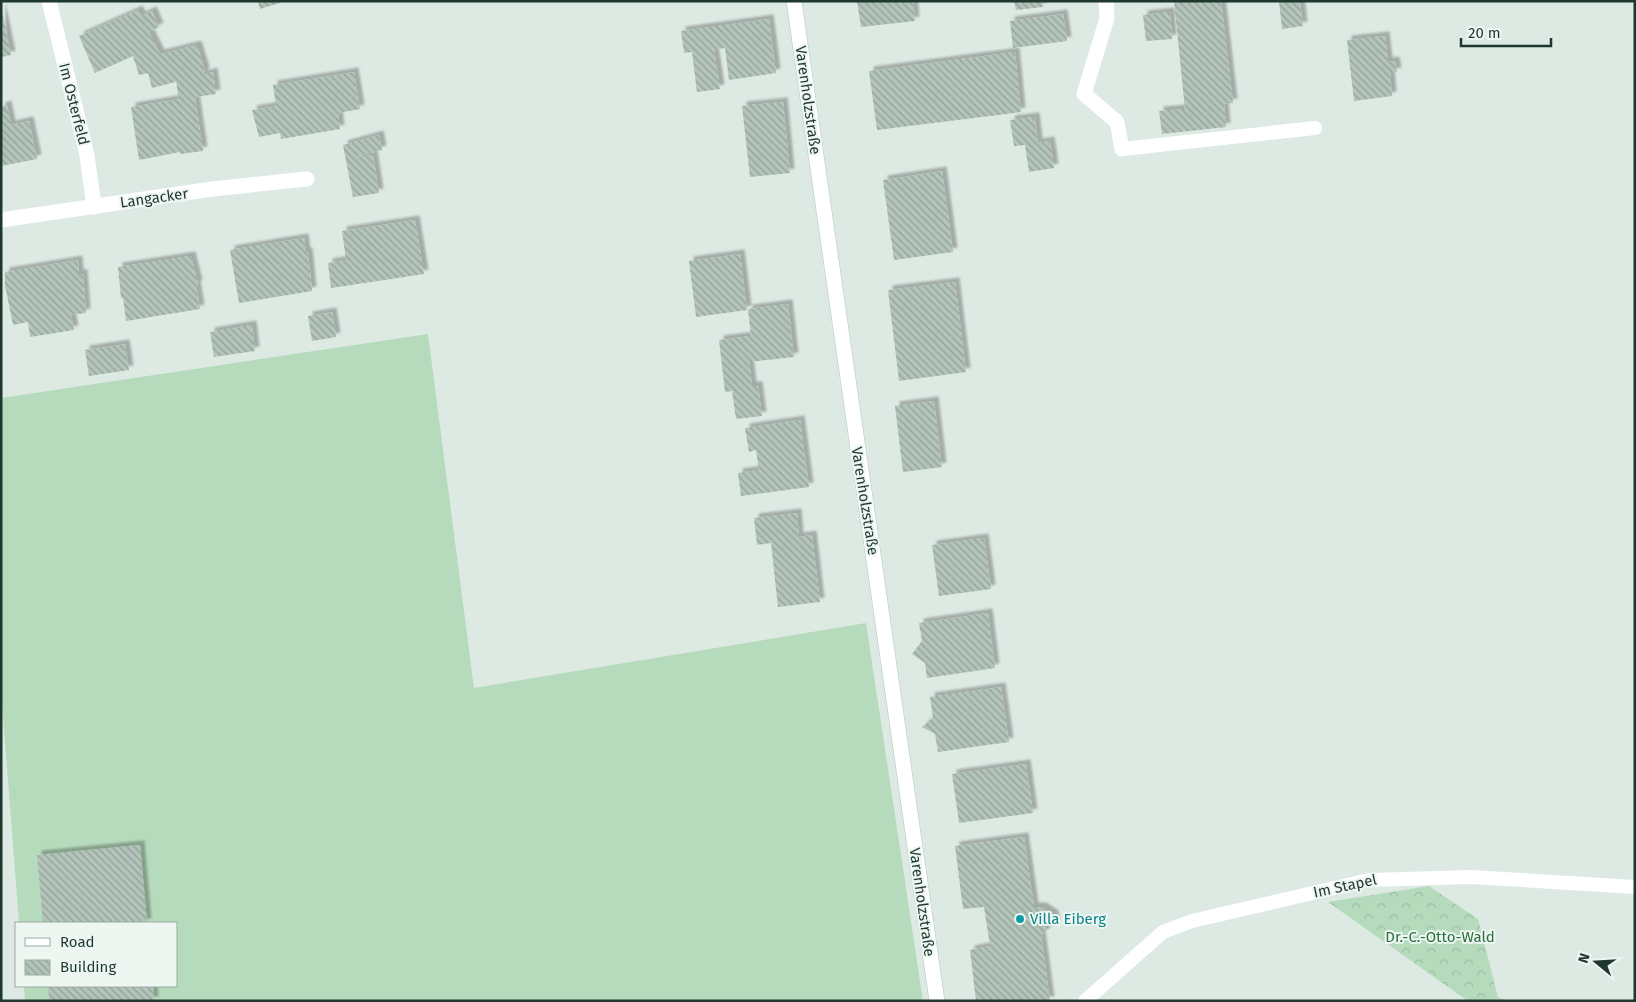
<svg xmlns="http://www.w3.org/2000/svg" width="1636" height="1002" viewBox="0 0 1636 1002" font-family="'Fira Sans',sans-serif">
<style>
.grass{fill:#b6dbbc}
.forest{fill:url(#forest-crowns)}
.building{fill:url(#building-back-hatch);filter:url(#shadow)}
.lines{fill:none;stroke-linecap:round;stroke-linejoin:round}
.secondary-casing{stroke:#b1c9bd;stroke-width:16}
.lane{stroke:#fff;stroke-width:14}
.street{stroke:#fff;stroke-width:15}
.secondary{stroke:#fff;stroke-width:15}
.culture-dot{fill:#0f9aa8;stroke:#edf6f1;stroke-width:2}
.labels{text-anchor:middle;dominant-baseline:central;stroke-width:4;stroke-linejoin:round;paint-order:stroke}
.street-label{font-size:15px;fill:#1f382f;stroke:#edf6f1}
.culture-label{font-size:15px;fill:#0d838f;stroke:#edf6f1;text-anchor:start}
.park-label{font-size:15px;fill:#2a6f3d;stroke:#edf6f1}
</style>
<defs>
<pattern id="forest-crowns" width="20" height="18" patternUnits="userSpaceOnUse" patternTransform="scale(1.25)"><rect width="20" height="18" fill="#b6dbbc"/><path d="M2 6a3 3 0 1 1 6 0M12 15a3 3 0 1 1 6 0" fill="none" stroke="#9cbda2"/></pattern>
<pattern id="building-back-hatch" width="6" height="6" patternUnits="userSpaceOnUse" patternTransform="scale(1.25)"><rect width="6" height="6" fill="#b3c4bb"/><path d="M-1 5l2 2M0 0l6 6M5-1l2 2" fill="none" stroke="#91a098"/></pattern>
<filter id="shadow"><feDropShadow dx="4.5" dy="-4.5" stdDeviation="1" flood-color="#0004"/></filter>
</defs>
<rect width="100%" height="100%" fill="#dde9e3"/>
<path class="grass" d="M 428,334 L 474,688 L 866,623 L 923,1001 L 25,1001 L 24,986 L 176,986 L 176,923 L 19,923 L 1,690 L 1,398 Z"/>
<path class="forest" d="M 1429,886 L 1478,919 L 1498,997 L 1508,1001 L 1468,1001 L 1328,902 Z"/>
<g class="building">
<path d="M 258,1 L 280,1 L 280,3 L 260,9 Z"/>
<path d="M 857,1 L 913,1 L 915,21 L 861,27 Z"/>
<path d="M 1014,1 L 1042,1 L 1043,7 L 1016,10 Z"/>
<path d="M 1174,1 L 1221,1 L 1233,103 L 1224,104 L 1226,127 L 1162,134 L 1159,111 L 1185,109 Z"/>
<path d="M 1279,1 L 1300,1 L 1303,26 L 1282,29 Z"/>
<path d="M 1,7 L 11,55 L 1,57 Z"/>
<path d="M 138,10 L 141,16 L 152,11 L 159,27 L 149,32 L 160,54 L 197,45 L 205,71 L 203,75 L 213,72 L 216,94 L 195,97 L 203,151 L 180,154 L 180,152 L 139,160 L 131,107 L 179,99 L 176,82 L 183,80 L 152,88 L 148,73 L 139,75 L 133,56 L 95,73 L 79,36 Z"/>
<path d="M 1170,12 L 1172,39 L 1146,41 L 1143,15 Z"/>
<path d="M 1063,14 L 1067,41 L 1013,48 L 1010,21 Z"/>
<path d="M 769,19 L 776,73 L 729,80 L 725,48 L 714,50 L 720,89 L 697,92 L 692,52 L 684,53 L 681,31 Z"/>
<path d="M 1385,36 L 1388,62 L 1395,61 L 1397,72 L 1390,73 L 1392,96 L 1354,101 L 1347,40 Z"/>
<path d="M 1015,52 L 1021,112 L 877,130 L 869,71 Z"/>
<path d="M 354,72 L 360,109 L 338,113 L 340,129 L 281,139 L 280,133 L 259,137 L 252,110 L 276,106 L 273,85 Z"/>
<path d="M 783,102 L 790,173 L 750,177 L 742,106 Z"/>
<path d="M 7,105 L 11,125 L 29,121 L 37,159 L 1,166 L 1,107 Z"/>
<path d="M 1035,117 L 1038,143 L 1050,141 L 1054,168 L 1029,172 L 1025,145 L 1014,146 L 1010,120 Z"/>
<path d="M 379,135 L 382,150 L 350,158 L 373,155 L 379,193 L 353,197 L 343,145 Z"/>
<path d="M 942,171 L 953,252 L 894,260 L 883,180 Z"/>
<path d="M 415,220 L 424,274 L 331,288 L 328,263 L 346,260 L 342,231 Z"/>
<path d="M 304,238 L 306,253 L 308,252 L 312,291 L 239,303 L 230,250 Z"/>
<path d="M 740,254 L 747,310 L 696,317 L 689,261 Z"/>
<path d="M 191,256 L 198,284 L 196,285 L 200,309 L 126,321 L 123,298 L 121,298 L 118,267 Z"/>
<path d="M 78,260 L 79,274 L 83,274 L 86,313 L 71,315 L 74,330 L 30,337 L 28,322 L 13,325 L 5,285 L 5,272 Z"/>
<path d="M 955,282 L 966,372 L 899,381 L 888,290 Z"/>
<path d="M 788,304 L 794,357 L 749,362 L 752,386 L 758,386 L 762,416 L 736,419 L 732,391 L 725,392 L 719,340 L 751,336 L 748,309 Z"/>
<path d="M 332,312 L 336,337 L 312,341 L 308,316 Z"/>
<path d="M 252,325 L 255,351 L 214,357 L 210,332 Z"/>
<path d="M 125,344 L 129,370 L 89,376 L 85,350 Z"/>
<path d="M 934,401 L 942,467 L 903,472 L 895,406 Z"/>
<path d="M 800,420 L 809,487 L 741,496 L 738,473 L 759,470 L 756,450 L 749,452 L 745,428 Z"/>
<path d="M 797,513 L 799,537 L 812,535 L 820,602 L 778,607 L 771,543 L 757,545 L 754,518 Z"/>
<path d="M 984,538 L 991,589 L 939,596 L 932,545 Z"/>
<path d="M 988,613 L 995,668 L 927,678 L 925,663 L 912,654 L 922,641 L 919,623 Z"/>
<path d="M 1001,687 L 1009,742 L 938,752 L 935,734 L 922,727 L 933,718 L 930,697 Z"/>
<path d="M 1026,764 L 1033,813 L 959,823 L 952,774 Z"/>
<path d="M 1024,837 L 1034,907 L 1042,907 L 1054,915 L 1055,923 L 1041,935 L 1050,1001 L 976,1001 L 970,950 L 990,946 L 984,907 L 963,909 L 955,846 Z"/>
<path d="M 140,845 L 147,923 L 43,923 L 37,855 Z"/>
<path d="M 48,986 L 153,986 L 154,1001 L 49,1001 Z"/>
</g>
<g class="lines">
<g class="secondary-casing">
<path id="secondary" d="M 794,1 L 937,1001"/>
</g>
<g class="lane">
<path d="M 1122,149 L 1315,128"/>
<path d="M 1085,1001 L 1163,932 L 1192,921 L 1369,880 L 1471,877 L 1635,887"/>
</g>
<g class="street">
<path d="M 49,1 L 87,155 L 94,207"/>
<path d="M 1106,1 L 1107,18 L 1084,94 L 1117,122 L 1122,149"/>
<path d="M 1,220 L 212,189 L 307,179"/>
</g>
<use href="#secondary" class="secondary"/>
</g>
<circle class="culture-dot" cx="1020" cy="919" r="5"/>
<g class="labels">
<g class="street-label">
<text transform="translate(808 100) rotate(82)">Varenholzstraße</text>
<text transform="translate(74 104) rotate(76)">Im Osterfeld</text>
<text transform="translate(154 198) rotate(-8)">Langacker</text>
<text transform="translate(865 501) rotate(81)">Varenholzstraße</text>
<text transform="translate(1345 886) rotate(-12)">Im Stapel</text>
<text transform="translate(922 902) rotate(82)">Varenholzstraße</text>
</g>
<g class="culture-label">
<text x="1030" y="919">Villa Eiberg</text>
</g>
<g class="park-label">
<text x="1440" y="937">Dr.-C.-Otto-Wald</text>
</g>
</g>
<rect width="1636" height="1002" fill="none" stroke="#1f382f" stroke-width="5"/>
<rect x="15" y="922" width="162" height="65" fill="#edf6f1" stroke="#9baaa3"/>
<rect x="25" y="938" width="25" height="8" fill="#ffffff" stroke="#9baaa3"/>
<text x="60" y="947" font-size="15" fill="#1f382f">Road</text>
<rect x="25" y="960" width="25" height="15" fill="url(#building-back-hatch)" stroke="#9baaa3"/>
<text x="60" y="972" font-size="15" fill="#1f382f">Building</text>
<g transform="translate(1596 962) rotate(288)" stroke="#edf6f1" stroke-width="4" paint-order="stroke">
<path d="M0-4L9 19L0 12L-9 19Z" fill="#1f382f"/>
<text y="-8" font-size="14" font-weight="bold" text-anchor="middle" fill="#1f382f">N</text>
</g>
<path d="M1461 38v8h90v-8" fill="none" stroke="#1f382f" stroke-width="2.5"/>
<text x="1468" y="38" font-size="15" fill="#1f382f" stroke="#edf6f1" stroke-width="4" paint-order="stroke">20 m</text>
</svg>
